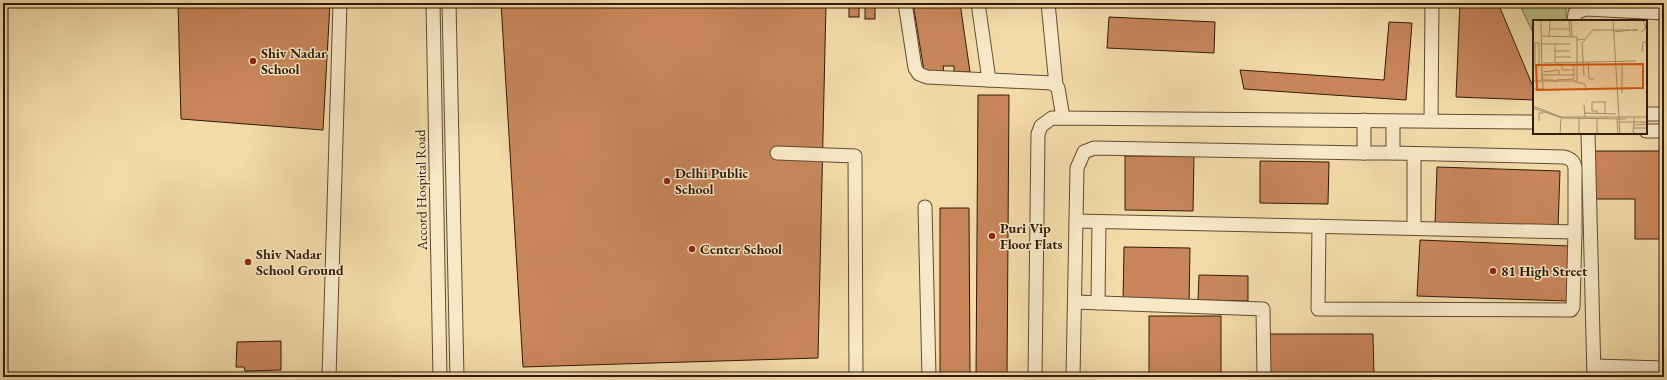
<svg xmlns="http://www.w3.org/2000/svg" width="1667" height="380" viewBox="0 0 1667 380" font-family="'EB Garamond',serif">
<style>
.green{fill:#bcc087;stroke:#766e48}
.building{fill:#c9865b;stroke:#311b08}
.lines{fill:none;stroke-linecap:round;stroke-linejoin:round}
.minor-casing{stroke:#614b30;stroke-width:15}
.minor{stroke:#f7e8c7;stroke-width:13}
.poi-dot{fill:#8f2418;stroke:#f7e8c7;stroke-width:1.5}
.labels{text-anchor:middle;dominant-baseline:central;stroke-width:3;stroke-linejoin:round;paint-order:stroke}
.poi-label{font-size:14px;font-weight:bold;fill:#311b08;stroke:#f7e8c7;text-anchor:start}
.street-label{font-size:14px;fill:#311b08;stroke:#f7e8c7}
.inset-road{fill:none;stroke:#a58e69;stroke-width:1}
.view{fill:#d6530c;fill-opacity:0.15;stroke:#d6530c;stroke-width:2}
.inset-edge{fill:none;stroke:#311b08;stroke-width:2}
</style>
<rect width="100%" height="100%" fill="#f2dba9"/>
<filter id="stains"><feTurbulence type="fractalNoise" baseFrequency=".005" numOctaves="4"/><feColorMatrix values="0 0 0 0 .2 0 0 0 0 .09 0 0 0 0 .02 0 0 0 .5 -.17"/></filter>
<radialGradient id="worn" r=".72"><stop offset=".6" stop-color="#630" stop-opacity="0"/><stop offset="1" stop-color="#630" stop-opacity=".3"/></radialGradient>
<path class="green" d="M 1519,3 L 1566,3 L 1566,21 L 1534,21 L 1534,35 Z"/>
<g class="building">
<path d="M 178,3 L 330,3 L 323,130 L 181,119 Z"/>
<path d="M 501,3 L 826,3 L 818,358 L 523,367 Z"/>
<rect x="849" y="3" width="10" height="14"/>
<rect x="865" y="3" width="10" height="16"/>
<path d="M 913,3 L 960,3 L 970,72 L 954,72 L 954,66 L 943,66 L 944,72 L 924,71 Z"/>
<path d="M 1460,3 L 1498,3 L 1534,89 L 1534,100 L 1456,97 Z"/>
<path d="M 1109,17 L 1215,22 L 1214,53 L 1107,48 Z"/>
<path d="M 1389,22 L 1412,23 L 1406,100 L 1244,89 L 1240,70 L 1384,80 Z"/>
<path d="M 978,95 L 1009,95 L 1007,377 L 976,377 Z"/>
<path d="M 1594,151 L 1664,151 L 1664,239 L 1635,239 L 1635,199 L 1594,199 Z"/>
<path d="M 1125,156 L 1194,156 L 1193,211 L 1125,210 Z"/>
<path d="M 1260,161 L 1329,162 L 1328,204 L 1260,203 Z"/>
<path d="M 1437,167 L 1560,171 L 1558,228 L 1435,224 Z"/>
<path d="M 940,208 L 969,208 L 970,377 L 940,377 Z"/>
<path d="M 1420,240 L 1569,246 L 1567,301 L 1417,296 Z"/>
<path d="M 1124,247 L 1190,248 L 1189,305 L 1123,303 Z"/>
<path d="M 1199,275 L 1248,276 L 1248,301 L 1198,300 Z"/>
<rect x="1149" y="316" width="72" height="61"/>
<path d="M 1270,334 L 1373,334 L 1374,377 L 1270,377 Z"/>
<path d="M 281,341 L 281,370 L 245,371 L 244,367 L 236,367 L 237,342 Z"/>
</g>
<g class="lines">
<g class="minor-casing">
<g id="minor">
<path d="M 433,3 L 440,377"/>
<path d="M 449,3 L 457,377"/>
<path d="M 905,3 L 915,68 L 919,74 L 927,77 L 1052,83 L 1058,88 L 1063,118"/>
<path d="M 978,3 L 989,80"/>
<path d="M 1048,3 L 1056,85"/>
<path d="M 1574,21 L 1575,13 L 1586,9 L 1664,13"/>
<path d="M 1646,114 L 1664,114"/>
<path d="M 1431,120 L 1432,3"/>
<path d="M 1646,131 L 1664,131"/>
<path d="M 1588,133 L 1594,377"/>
<path d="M 777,153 L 855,156 L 856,377"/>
<path d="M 1364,153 L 1393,153"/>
<path d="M 925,207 L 929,377"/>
<path d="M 1076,221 L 1575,232 L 1575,168 C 1574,161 1571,159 1564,157 L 1393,153 L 1393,121"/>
<path d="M 1319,226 L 1318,309 L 1571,310 L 1573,307 L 1575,232"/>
<path d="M 1414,228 L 1414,154"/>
<path d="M 1075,302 L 1263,309 L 1264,377"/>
<path d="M 1098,303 L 1099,222"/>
<path d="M 1594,366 L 1664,368"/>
<path d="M 329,377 L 340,3"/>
<path d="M 1035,377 L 1038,134 L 1041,126 L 1052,118 L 1534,122"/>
<path d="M 1073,377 L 1077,168 L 1084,152 L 1094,148 L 1364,153 L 1364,120"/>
</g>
</g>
<use href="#minor" class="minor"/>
</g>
<g class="poi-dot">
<circle cx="253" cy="61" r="4"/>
<circle cx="667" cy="181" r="4"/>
<circle cx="992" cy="236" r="4"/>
<circle cx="692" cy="249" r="4"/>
<circle cx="248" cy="262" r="4"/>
<circle cx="1493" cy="271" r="4"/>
</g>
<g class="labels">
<g class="poi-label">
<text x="261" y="53">Shiv Nadar<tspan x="261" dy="16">School</tspan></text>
<text x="675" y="173">Delhi Public<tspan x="675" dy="16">School</tspan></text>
<text x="1000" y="228">Puri Vip<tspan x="1000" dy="16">Floor Flats</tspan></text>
<text x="700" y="249">Center School</text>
<text x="256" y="254">Shiv Nadar<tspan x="256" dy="16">School Ground</tspan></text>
<text x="1501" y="271">81 High Street</text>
</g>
<g class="street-label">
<text transform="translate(421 190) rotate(-91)">Accord Hospital Road</text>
</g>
</g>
<g transform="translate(1533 20)">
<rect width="114" height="114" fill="#f2dba9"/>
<path class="inset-road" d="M 8,0 L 9,62M 36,0 L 37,16M 38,0 L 39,16M 80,0 L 87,114M 17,9 L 36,9M 97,10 L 105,10 L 100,10M 108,12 L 113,8 L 110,0M 16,16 L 17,0M 44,20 L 52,19 L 60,10 L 97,10 L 81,12M 0,23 L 6,23 L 6,46M 8,24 L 37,24M 22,24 L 22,43M 22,31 L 37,31M 109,32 L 110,22 L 114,22M 22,37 L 38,37M 55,42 L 56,59 L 61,59M 10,43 L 103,41M 23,44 L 41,45 L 41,59 L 23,60 L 23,62M 29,44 L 29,50 L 41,50M 2,46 L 2,23M 10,52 L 26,50 L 26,55M 51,56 L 49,23 L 52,20M 0,61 L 44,61 L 44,17 L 9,16M 21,62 L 21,60 L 10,60 L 9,55 L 41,55M 42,62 L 52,64 L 53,71M 0,69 L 10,69 L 10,62M 89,73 L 89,42M 51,85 L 52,97M 0,86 L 28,97 L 114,97M 0,88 L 29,98 L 93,99M 52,93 L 83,94M 64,94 L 64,91 L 59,91 L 59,82 L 72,82 L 72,94M 101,98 L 101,102 L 114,102M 64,99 L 64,114M 84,99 L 85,114M 6,101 L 6,93 L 11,93M 87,102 L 101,102 L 100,112 L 104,114M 101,105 L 114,104M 101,108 L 114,108M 27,114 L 28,99M 46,114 L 46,99"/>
<path class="view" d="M 110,44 L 110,68 L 4,70 L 3,45 Z"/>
<rect width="114" height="114" class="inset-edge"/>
</g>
<rect width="1667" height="380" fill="none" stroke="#f2dba9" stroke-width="16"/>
<rect x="4" y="4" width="1659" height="372" fill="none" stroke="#311b08" stroke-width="2"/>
<rect x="8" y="8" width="1651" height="364" fill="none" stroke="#311b08"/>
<rect width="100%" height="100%" filter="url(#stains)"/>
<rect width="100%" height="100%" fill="url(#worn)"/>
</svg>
